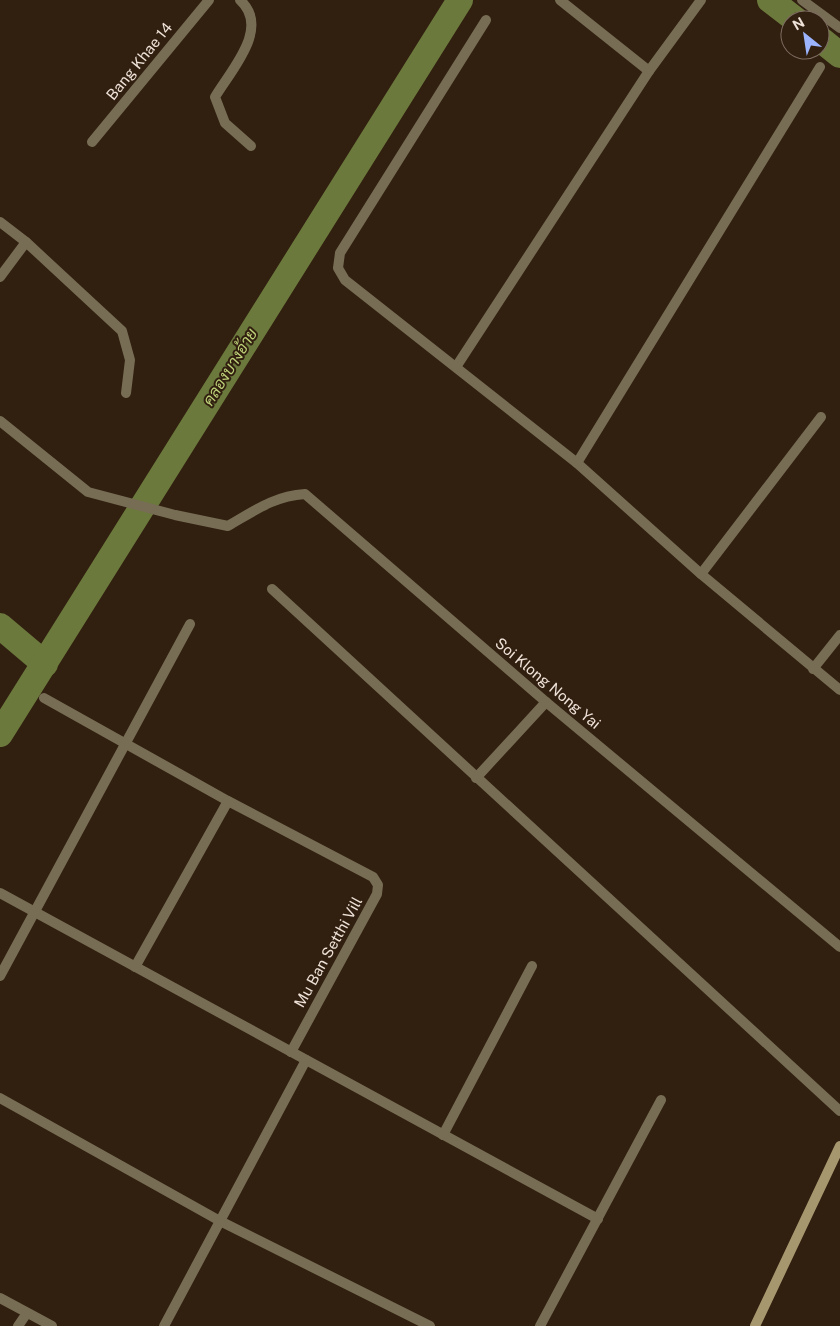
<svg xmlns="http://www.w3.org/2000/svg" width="840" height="1326" viewBox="0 0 840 1326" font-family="'Public Sans',Sarabun,sans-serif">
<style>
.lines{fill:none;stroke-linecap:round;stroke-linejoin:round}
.canal{stroke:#6b793c;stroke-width:26}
.street{stroke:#776d54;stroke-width:10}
.secondary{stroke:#a7976e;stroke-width:10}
.labels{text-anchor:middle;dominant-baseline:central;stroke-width:4;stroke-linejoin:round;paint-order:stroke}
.street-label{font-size:15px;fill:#eee2d8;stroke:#311f10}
.water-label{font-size:16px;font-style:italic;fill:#bdd278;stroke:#311f10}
</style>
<rect width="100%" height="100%" fill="#311f10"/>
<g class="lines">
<g class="canal">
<path d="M 770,0 L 796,20"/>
<path d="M 820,39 L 840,55"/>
<path d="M 0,626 L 45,664"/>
<path d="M 0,734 L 460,0"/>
</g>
<g class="street">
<path d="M 240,0 C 271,28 231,70 215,97 L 225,123 L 251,146"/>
<path d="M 802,0 L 840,28"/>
<path d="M 486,20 L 340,253 L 338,268 L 345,280 L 577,463 L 701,574 L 840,690"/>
<path d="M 649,71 L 701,0"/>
<path d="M 92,142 L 209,0"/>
<path d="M 0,222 L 26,242 L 122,331 L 130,360 L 126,393"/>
<path d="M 0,277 L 26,242"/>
<path d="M 456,367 L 649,71 L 560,0"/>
<path d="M 0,421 L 88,492 L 175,515 L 228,526 C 254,511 274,496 305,494 L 546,702 L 840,947"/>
<path d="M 577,463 L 820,67"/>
<path d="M 701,574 L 821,417"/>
<path d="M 272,589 L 840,1111"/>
<path d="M 813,669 L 840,635"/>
<path d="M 44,698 L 228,801 L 373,877 L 378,885 L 377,894 L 291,1052"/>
<path d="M 476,778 L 546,702"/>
<path d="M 0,893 L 598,1219"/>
<path d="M 135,967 L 228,801"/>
<path d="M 0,976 L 190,624"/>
<path d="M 0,1098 L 220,1221 L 430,1326"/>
<path d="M 443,1135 L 532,966"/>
<path d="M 0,1298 L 52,1326"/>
<path d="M 18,1326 L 27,1313"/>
<path d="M 164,1326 L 306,1060"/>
<path d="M 540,1326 L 661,1100"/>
</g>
<path class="secondary" d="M 755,1326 L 840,1146"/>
</g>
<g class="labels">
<g class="street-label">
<text transform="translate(139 61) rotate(-51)">Bang Khae 14</text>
<text transform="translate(548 683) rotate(40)">Soi Klong Nong Yai</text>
<text transform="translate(328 952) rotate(-61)">Mu Ban Setthi Vill</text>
</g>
<g class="water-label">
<text transform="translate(230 367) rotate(-58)">คลองบางอ้าย</text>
</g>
</g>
<g transform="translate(805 35) rotate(330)"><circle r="24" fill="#311f10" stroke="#7d6d60"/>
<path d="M0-4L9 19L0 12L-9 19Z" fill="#9bb4fd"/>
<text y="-8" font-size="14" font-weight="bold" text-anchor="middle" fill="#eee2d8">N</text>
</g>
</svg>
